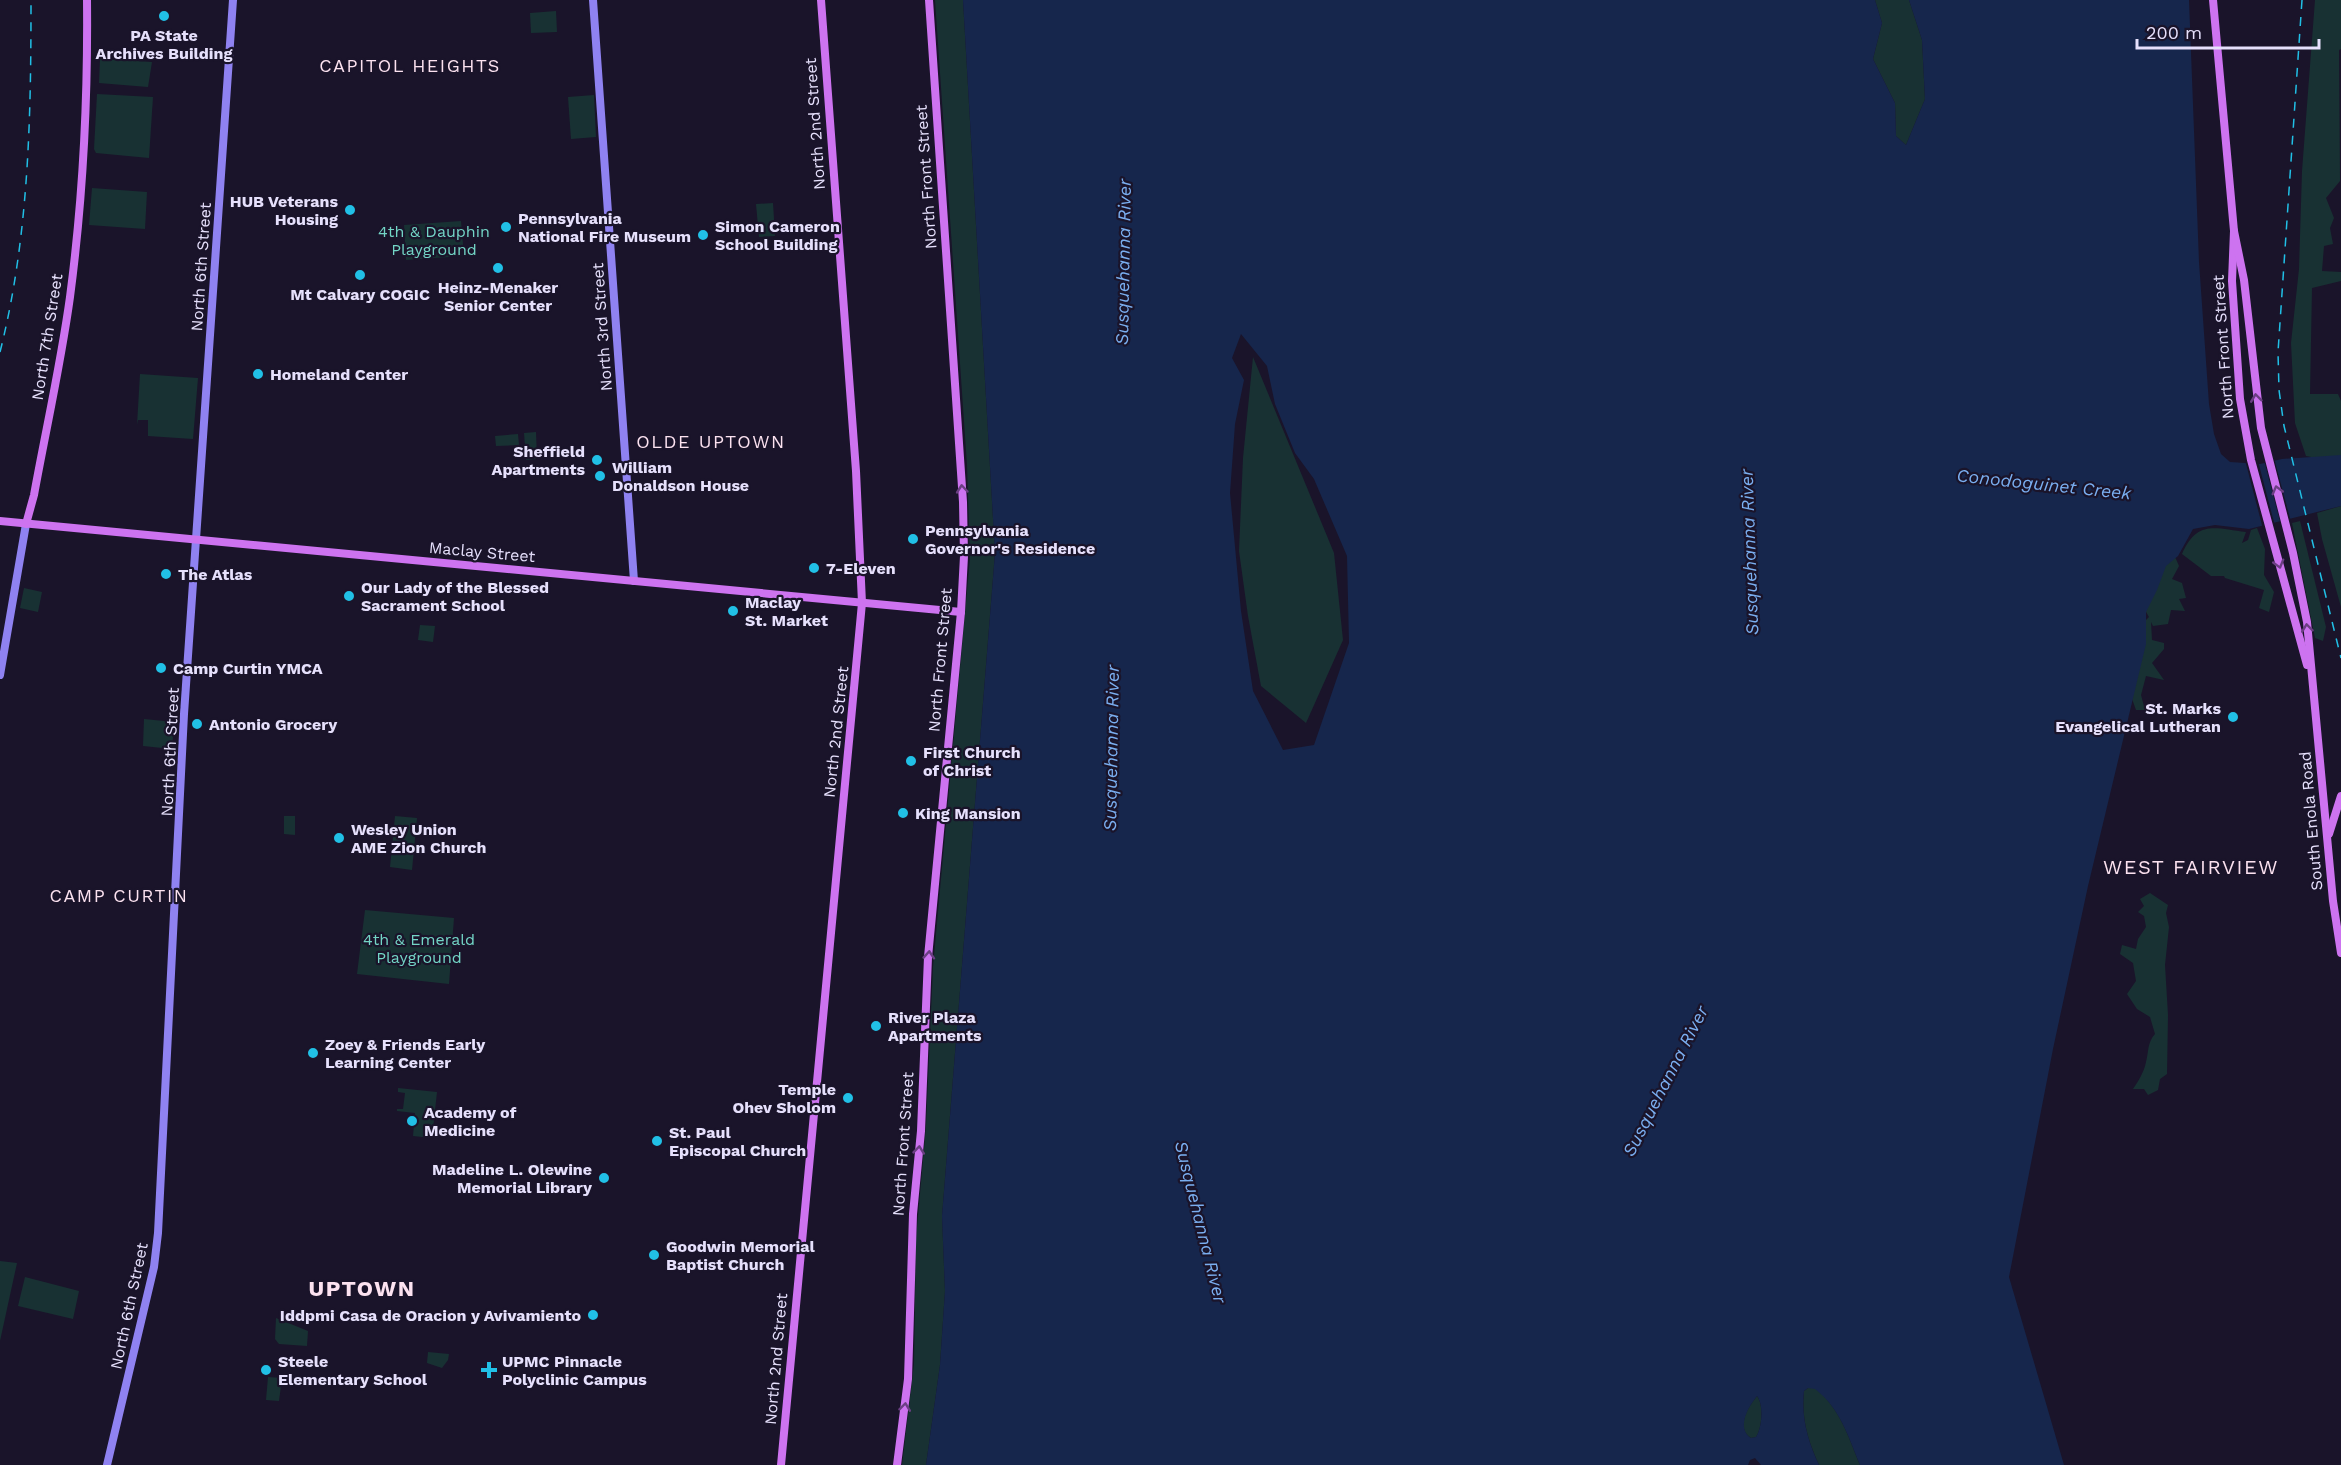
<svg xmlns="http://www.w3.org/2000/svg" width="2341" height="1465" viewBox="0 0 2341 1465" font-family="'Work Sans',sans-serif">
<style>
.green{fill:#183133}
.water{fill:#16264c;fill-rule:evenodd}
.pier{fill:#1a142a}
.lines{fill:none;stroke-linecap:round;stroke-linejoin:round}
.secondary{stroke:#8f82f1;stroke-width:8}
.primary{stroke:#cd73f0;stroke-width:8}
.rail{stroke:#21c0e6;stroke-width:1.5;stroke-dasharray:9 8;stroke-linecap:butt}
.oneway{stroke:#6b3f83}
.poi-dot{fill:#21c0e6;stroke:#1a142a;stroke-width:2}
.labels{text-anchor:middle;dominant-baseline:central;stroke-width:4.5;stroke-linejoin:round;paint-order:stroke}
.poi-label{font-size:16px;font-weight:bold;fill:#e6e0fc;stroke:#1a142a;text-anchor:start}
.street-label{font-size:16px;fill:#e6e0fc;stroke:#1a142a}
.park-label{font-size:16px;fill:#73d5c6;stroke:#1a142a}
.neighbourhood-label{font-size:18px;letter-spacing:1.5px;fill:#fce2f0;stroke:#1a142a}
.water-label{font-size:18px;font-style:italic;fill:#7aaef0;stroke:#1a142a}
.quarter-label{font-size:20px;letter-spacing:1.5px;fill:#fce2f0;stroke:#1a142a}
.district-label{font-size:22px;font-weight:bold;letter-spacing:1.5px;fill:#fce2f0;stroke:#1a142a}
</style>
<rect width="100%" height="100%" fill="#1a142a"/>
<g class="green">
<path d="M 935,0 L 963,0 L 995,553 L 942,1216 L 945,1291 L 940,1365 L 926,1465 L 902,1465 L 914,1364 L 916,1239 L 926,1126 L 933,967 L 970,558 L 967,465 Z"/>
<path d="M 1875,0 L 1909,0 L 1922,40 L 1925,99 L 1906,145 L 1896,136 L 1895,103 L 1873,59 L 1882,23 Z"/>
<path d="M 2315,0 L 2341,0 L 2341,49 L 2339,50 L 2340,181 L 2326,198 L 2334,218 L 2330,228 L 2333,244 L 2324,246 L 2322,271 L 2341,272 L 2341,281 L 2312,288 L 2310,394 L 2338,394 L 2341,401 L 2341,456 L 2317,458 L 2306,456 L 2295,423 L 2291,343 L 2299,269 L 2302,171 Z"/>
<path d="M 556,11 L 557,32 L 531,33 L 530,13 Z"/>
<path d="M 100,59 L 152,62 L 148,87 L 99,83 Z"/>
<path d="M 97,94 L 153,97 L 149,158 L 96,153 L 94,149 Z"/>
<path d="M 594,95 L 596,137 L 571,139 L 568,97 Z"/>
<path d="M 92,188 L 147,192 L 145,229 L 89,225 Z"/>
<path d="M 773,203 L 775,236 L 759,237 L 756,204 Z"/>
<path d="M 461,221 L 464,256 L 406,260 L 404,225 Z"/>
<path d="M 1253,357 L 1334,553 L 1343,640 L 1306,723 L 1261,686 L 1248,616 L 1239,551 L 1243,458 Z"/>
<path d="M 140,374 L 198,378 L 193,439 L 148,436 L 148,420 L 138,420 L 137,425 Z"/>
<path d="M 536,432 L 537,459 L 526,460 L 524,433 Z"/>
<path d="M 518,434 L 519,445 L 496,446 L 495,436 Z"/>
<path d="M 2341,506 L 2341,607 L 2322,539 L 2317,513 Z"/>
<path d="M 2300,521 L 2326,627 L 2323,641 L 2315,638 L 2292,523 Z"/>
<path d="M 2257,528 L 2265,549 L 2264,575 L 2274,592 L 2269,612 L 2259,608 L 2264,590 L 2225,578 L 2224,576 L 2211,576 L 2182,554 C 2197,520 2214,528 2246,532 L 2242,543 L 2248,540 L 2251,530 Z"/>
<path d="M 2172,550 L 2179,566 L 2172,579 L 2182,583 L 2186,598 L 2179,599 L 2185,611 L 2171,610 L 2168,624 L 2153,626 L 2151,622 L 2152,640 L 2164,643 L 2164,649 L 2152,663 L 2164,680 L 2146,676 L 2141,695 L 2145,710 L 2136,710 L 2131,696 L 2142,624 L 2149,617 L 2145,610 Z"/>
<path d="M 24,588 L 42,592 L 38,612 L 20,608 Z"/>
<path d="M 420,625 L 435,626 L 433,642 L 418,640 Z"/>
<path d="M 144,719 L 174,722 L 172,749 L 143,746 Z"/>
<path d="M 284,816 L 295,816 L 295,835 L 284,834 Z"/>
<path d="M 395,816 L 417,818 L 412,870 L 390,867 Z"/>
<path d="M 2150,893 L 2168,905 L 2166,913 L 2169,927 L 2165,965 L 2168,1015 L 2167,1074 L 2160,1079 L 2158,1090 L 2148,1095 L 2144,1089 L 2133,1089 C 2139,1080 2144,1072 2146,1062 C 2149,1051 2147,1043 2155,1034 L 2150,1017 L 2137,1009 L 2127,994 L 2136,981 L 2133,963 L 2120,954 L 2122,945 L 2136,949 L 2138,939 L 2146,927 L 2144,916 L 2138,912 L 2144,906 L 2140,899 Z"/>
<path d="M 365,910 L 454,918 L 449,984 L 357,974 Z"/>
<path d="M 398,1088 L 437,1092 L 432,1138 L 413,1136 L 415,1113 L 397,1111 L 397,1109 L 403,1109 L 405,1093 L 398,1092 Z"/>
<path d="M 0,1261 L 17,1263 L 0,1341 Z"/>
<path d="M 25,1277 L 79,1291 L 73,1319 L 18,1306 Z"/>
<path d="M 276,1318 L 308,1331 L 307,1346 L 279,1344 L 275,1339 Z"/>
<path d="M 428,1352 L 449,1354 L 448,1360 L 442,1368 L 427,1363 Z"/>
<path d="M 268,1377 L 282,1378 L 279,1401 L 266,1400 Z"/>
<path d="M 1808,1388 L 1815,1388 C 1840,1408 1848,1436 1860,1465 L 1819,1465 C 1808,1441 1801,1418 1804,1391 Z"/>
<path d="M 1757,1396 C 1764,1405 1762,1428 1756,1437 L 1751,1438 C 1735,1428 1748,1407 1757,1396 Z"/>
</g>
<path class="water" d="M 963,0 L 1875,0 L 1882,23 L 1873,59 L 1895,103 L 1896,136 L 1906,145 L 1925,99 L 1922,40 L 1909,0 L 2189,0 L 2199,262 L 2209,404 L 2214,434 L 2221,454 L 2230,462 L 2260,464 L 2282,459 L 2341,455 L 2341,506 L 2249,529 L 2215,525 L 2193,529 L 2178,556 L 2166,566 L 2157,590 L 2146,612 L 2146,644 L 2088,886 L 2053,1049 L 2009,1277 L 2064,1465 L 1860,1465 C 1848,1436 1840,1408 1815,1389 L 1808,1388 L 1804,1391 C 1801,1418 1808,1441 1819,1465 L 1761,1465 L 1755,1458 L 1750,1460 L 1748,1465 L 926,1465 L 940,1365 L 945,1291 L 942,1216 L 995,553 ZM 1241,334 L 1267,366 L 1275,404 L 1295,453 L 1314,479 L 1347,556 L 1349,643 L 1314,745 L 1283,750 L 1253,691 L 1241,611 L 1230,493 L 1235,424 L 1244,380 L 1232,358 ZM 1757,1396 C 1764,1405 1762,1428 1756,1437 L 1751,1438 C 1736,1428 1748,1407 1757,1396 Z"/>
<g class="pier">
<path d="M 2274,458 L 2291,522 L 2281,525 L 2264,460 Z"/>
<path d="M 2245,460 L 2258,461 L 2275,526 L 2263,529 Z"/>
</g>
<g class="lines">
<g class="secondary">
<path d="M 593,0 L 634,581"/>
<path d="M 0,675 L 26,524"/>
<path d="M 107,1465 L 154,1267 L 158,1233 L 184,714 L 233,0"/>
</g>
<g class="primary">
<path d="M 2213,0 L 2234,231 L 2232,281 L 2240,399 L 2251,460 L 2307,665"/>
<path d="M 2234,231 L 2244,280 L 2261,428 L 2293,553 L 2307,622 L 2333,901 L 2341,953"/>
<path d="M 0,521 L 961,612"/>
<path d="M 26,524 L 34,495 C 46,429 61,363 70,297 C 83,198 88,99 87,0"/>
<path d="M 2329,834 L 2341,796"/>
<path d="M 781,1465 L 862,603 L 856,471 L 821,0"/>
<path d="M 897,1465 L 908,1379 L 913,1214 L 921,1131 L 928,957 L 961,612 L 964,556 L 963,502 L 929,0"/>
</g>
<g class="rail">
<path d="M 2302,0 L 2278,352 L 2279,390 L 2284,426 L 2341,658"/>
<path d="M 0,352 C 29,237 31,118 31,0"/>
</g>
</g>
<defs><path id="oneway-chevron" d="M-2-3.5L2.5 0L-2 3.5" fill="none" stroke-width="1.6" stroke-linecap="round" stroke-linejoin="round" transform="scale(1.5)"/></defs>
<g class="oneway">
<use href="#oneway-chevron" transform="translate(2256 398) rotate(-97)"/>
<use href="#oneway-chevron" transform="translate(962 489) rotate(-95)"/>
<use href="#oneway-chevron" transform="translate(2277 490) rotate(-105)"/>
<use href="#oneway-chevron" transform="translate(2279 564) rotate(74)"/>
<use href="#oneway-chevron" transform="translate(2307 628) rotate(-97)"/>
<use href="#oneway-chevron" transform="translate(929 955) rotate(-86)"/>
<use href="#oneway-chevron" transform="translate(919 1150) rotate(-84)"/>
<use href="#oneway-chevron" transform="translate(905 1407) rotate(-83)"/>
</g>
<g class="poi-dot">
<circle cx="164" cy="16" r="6"/>
<circle cx="350" cy="210" r="6"/>
<circle cx="506" cy="227" r="6"/>
<circle cx="703" cy="235" r="6"/>
<circle cx="498" cy="268" r="6"/>
<circle cx="360" cy="275" r="6"/>
<circle cx="258" cy="374" r="6"/>
<circle cx="597" cy="460" r="6"/>
<circle cx="600" cy="476" r="6"/>
<circle cx="913" cy="539" r="6"/>
<circle cx="814" cy="568" r="6"/>
<circle cx="166" cy="574" r="6"/>
<circle cx="349" cy="596" r="6"/>
<circle cx="733" cy="611" r="6"/>
<circle cx="161" cy="668" r="6"/>
<circle cx="2233" cy="717" r="6"/>
<circle cx="197" cy="724" r="6"/>
<circle cx="911" cy="761" r="6"/>
<circle cx="903" cy="813" r="6"/>
<circle cx="339" cy="838" r="6"/>
<circle cx="876" cy="1026" r="6"/>
<circle cx="313" cy="1053" r="6"/>
<circle cx="848" cy="1098" r="6"/>
<circle cx="412" cy="1121" r="6"/>
<circle cx="657" cy="1141" r="6"/>
<circle cx="604" cy="1178" r="6"/>
<circle cx="654" cy="1255" r="6"/>
<circle cx="593" cy="1315" r="6"/>
<circle cx="266" cy="1370" r="6"/>
<path d="M486 1361h6v6h6v6h-6v6h-6v-6h-6v-6h6z"/>
</g>
<g class="labels">
<g class="poi-label">
<text x="164" y="35" text-anchor="middle">PA State<tspan x="164" dy="18">Archives Building</tspan></text>
<text x="338" y="201" text-anchor="end">HUB Veterans<tspan x="338" dy="18">Housing</tspan></text>
<text x="518" y="218">Pennsylvania<tspan x="518" dy="18">National Fire Museum</tspan></text>
<text x="715" y="226">Simon Cameron<tspan x="715" dy="18">School Building</tspan></text>
<text x="498" y="287" text-anchor="middle">Heinz-Menaker<tspan x="498" dy="18">Senior Center</tspan></text>
<text x="360" y="294" text-anchor="middle">Mt Calvary COGIC</text>
<text x="270" y="374">Homeland Center</text>
<text x="585" y="451" text-anchor="end">Sheffield<tspan x="585" dy="18">Apartments</tspan></text>
<text x="612" y="467">William<tspan x="612" dy="18">Donaldson House</tspan></text>
<text x="925" y="530">Pennsylvania<tspan x="925" dy="18">Governor's Residence</tspan></text>
<text x="826" y="568">7-Eleven</text>
<text x="178" y="574">The Atlas</text>
<text x="361" y="587">Our Lady of the Blessed<tspan x="361" dy="18">Sacrament School</tspan></text>
<text x="745" y="602">Maclay<tspan x="745" dy="18">St. Market</tspan></text>
<text x="173" y="668">Camp Curtin YMCA</text>
<text x="2221" y="708" text-anchor="end">St. Marks<tspan x="2221" dy="18">Evangelical Lutheran</tspan></text>
<text x="209" y="724">Antonio Grocery</text>
<text x="923" y="752">First Church<tspan x="923" dy="18">of Christ</tspan></text>
<text x="915" y="813">King Mansion</text>
<text x="351" y="829">Wesley Union<tspan x="351" dy="18">AME Zion Church</tspan></text>
<text x="888" y="1017">River Plaza<tspan x="888" dy="18">Apartments</tspan></text>
<text x="325" y="1044">Zoey &amp; Friends Early<tspan x="325" dy="18">Learning Center</tspan></text>
<text x="836" y="1089" text-anchor="end">Temple<tspan x="836" dy="18">Ohev Sholom</tspan></text>
<text x="424" y="1112">Academy of<tspan x="424" dy="18">Medicine</tspan></text>
<text x="669" y="1132">St. Paul<tspan x="669" dy="18">Episcopal Church</tspan></text>
<text x="592" y="1169" text-anchor="end">Madeline L. Olewine<tspan x="592" dy="18">Memorial Library</tspan></text>
<text x="666" y="1246">Goodwin Memorial<tspan x="666" dy="18">Baptist Church</tspan></text>
<text x="581" y="1315" text-anchor="end">Iddpmi Casa de Oracion y Avivamiento</text>
<text x="278" y="1361">Steele<tspan x="278" dy="18">Elementary School</tspan></text>
<text x="502" y="1361">UPMC Pinnacle<tspan x="502" dy="18">Polyclinic Campus</tspan></text>
</g>
<g class="street-label">
<text transform="translate(815 124) rotate(-94)">North 2nd Street</text>
<text transform="translate(926 177) rotate(-94)">North Front Street</text>
<text transform="translate(201 267) rotate(-86)">North 6th Street</text>
<text transform="translate(602 327) rotate(-94)">North 3rd Street</text>
<text transform="translate(47 337) rotate(-81)">North 7th Street</text>
<text transform="translate(2223 347) rotate(-94)">North Front Street</text>
<text transform="translate(482 552) rotate(5)">Maclay Street</text>
<text transform="translate(940 660) rotate(-85)">North Front Street</text>
<text transform="translate(836 732) rotate(-84)">North 2nd Street</text>
<text transform="translate(170 752) rotate(-87)">North 6th Street</text>
<text transform="translate(2311 821) rotate(-95)">South Enola Road</text>
<text transform="translate(903 1144) rotate(-86)">North Front Street</text>
<text transform="translate(129 1306) rotate(-78)">North 6th Street</text>
<text transform="translate(776 1359) rotate(-85)">North 2nd Street</text>
</g>
<g class="park-label">
<text x="434" y="231">4th &amp; Dauphin<tspan x="434" dy="18">Playground</tspan></text>
<text x="419" y="939">4th &amp; Emerald<tspan x="419" dy="18">Playground</tspan></text>
</g>
<g class="neighbourhood-label">
<text x="410" y="65">CAPITOL HEIGHTS</text>
<text x="711" y="441">OLDE UPTOWN</text>
<text x="119" y="895">CAMP CURTIN</text>
</g>
<g class="water-label">
<text transform="translate(1123 262) rotate(-89)">Susquehanna River</text>
<text transform="translate(2044 484) rotate(6)">Conodoguinet Creek</text>
<text transform="translate(1749 552) rotate(-92)">Susquehanna River</text>
<text transform="translate(1111 748) rotate(-89)">Susquehanna River</text>
<text transform="translate(1665 1081) rotate(-63)">Susquehanna River</text>
<text transform="translate(1201 1222) rotate(76)">Susquehanna River</text>
</g>
<g class="quarter-label">
<text x="2191" y="867">WEST FAIRVIEW</text>
</g>
<g class="district-label">
<text x="362" y="1288">UPTOWN</text>
</g>
</g>
<path d="M2137 39v9h182v-9" fill="none" stroke="#e6e0fc" stroke-width="3"/>
<text x="2146" y="39" font-size="18" fill="#e6e0fc" stroke="#1a142a" stroke-width="4.5" paint-order="stroke">200 m</text>
</svg>
